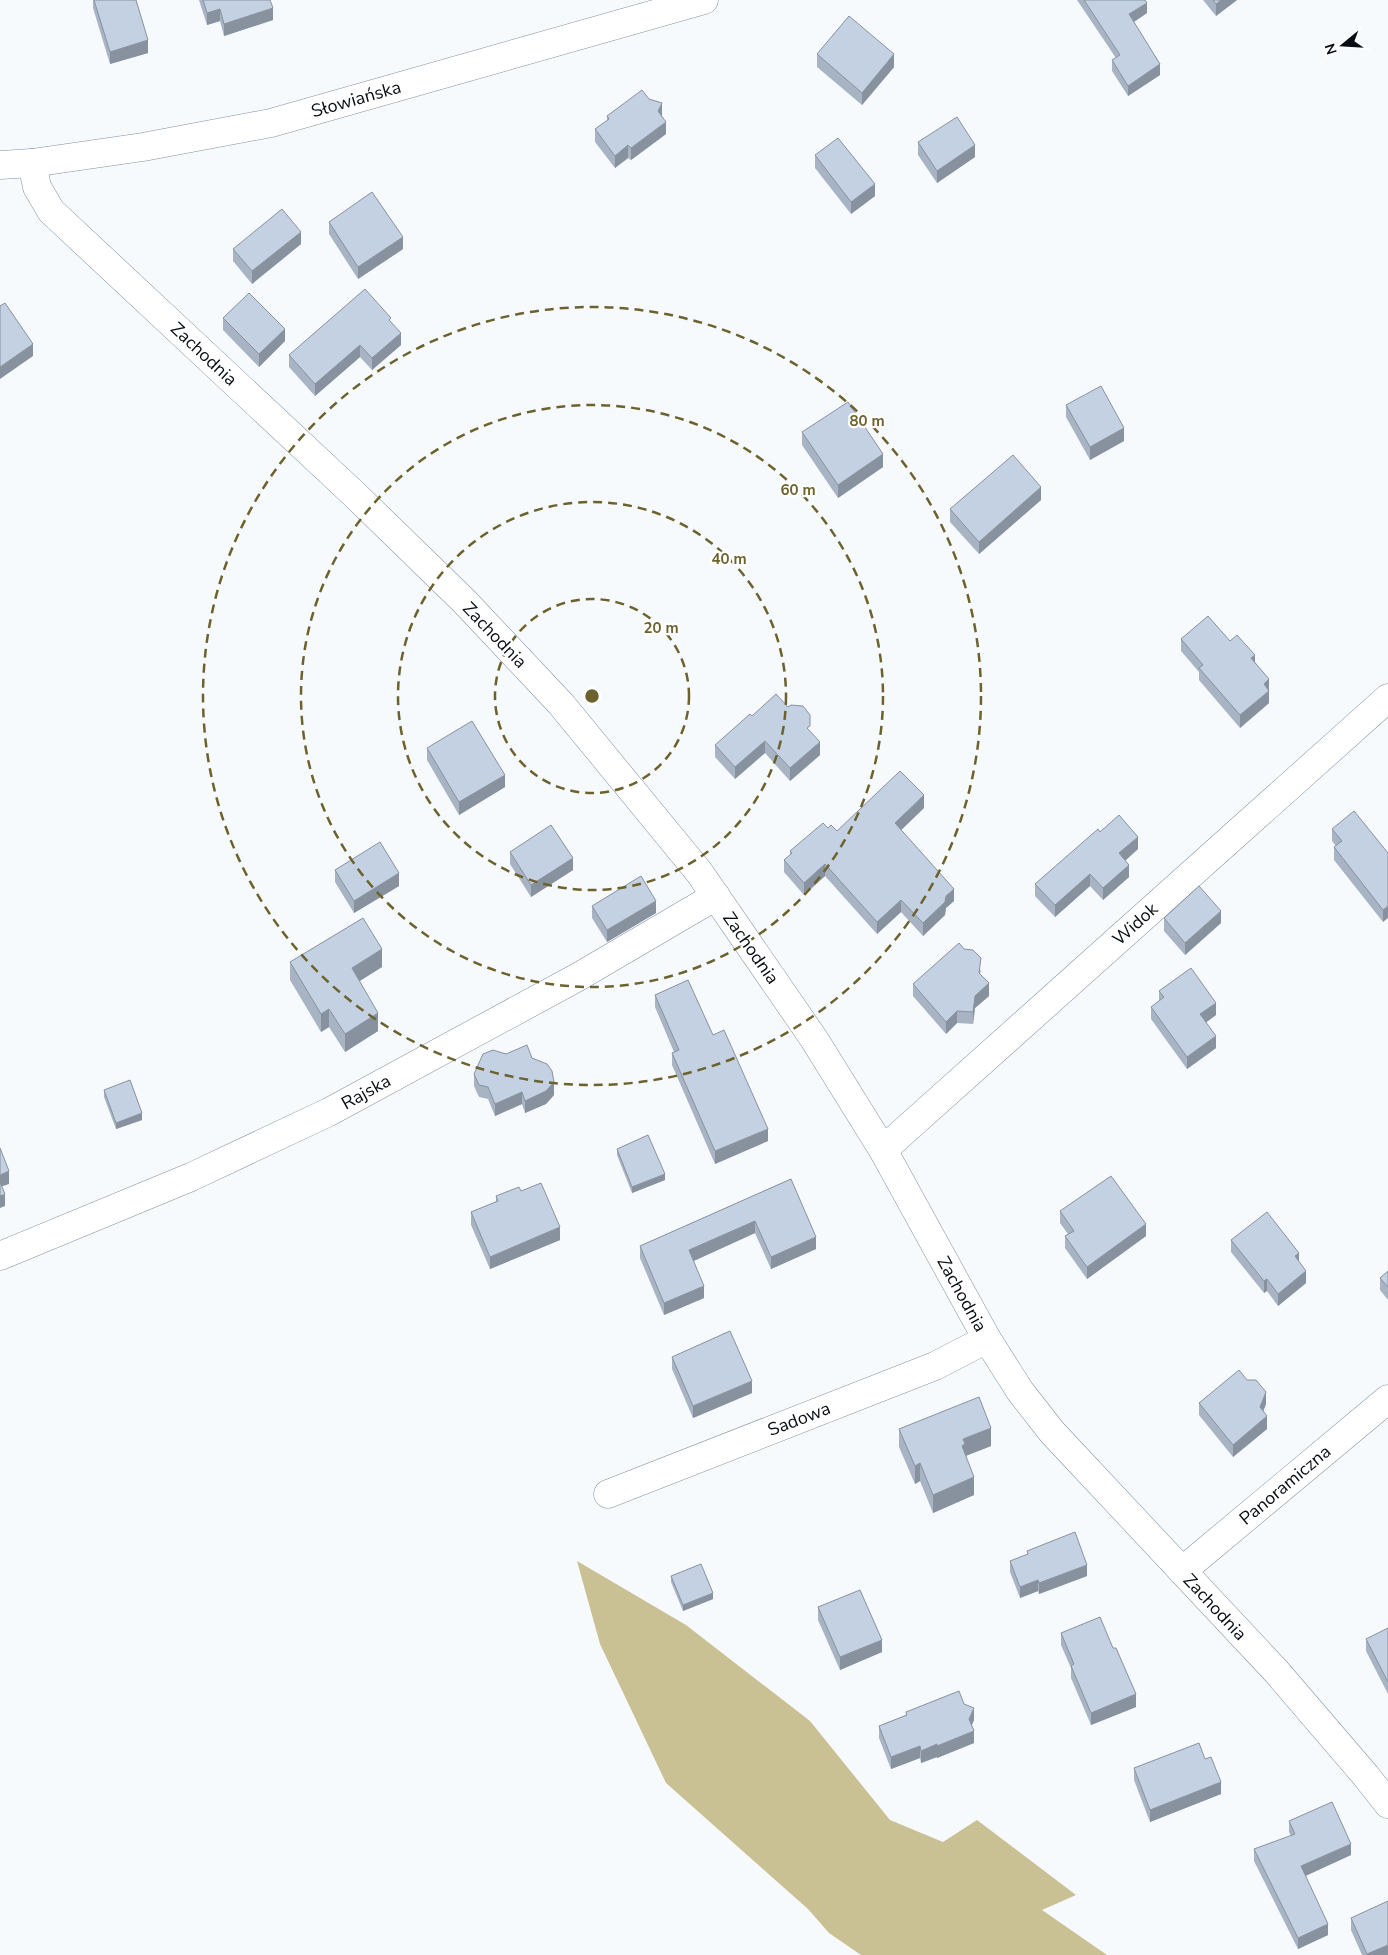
<svg xmlns="http://www.w3.org/2000/svg" width="1388" height="1955" viewBox="0 0 1388 1955" font-family="'Nunito Sans',sans-serif">
<style>
.forest{fill:#c9c094}
.lines{fill:none;stroke-linecap:round;stroke-linejoin:round}
.minor-casing{stroke:#8491a2;stroke-width:29}
.minor{stroke:#fff;stroke-width:28}
.wall{fill:#a8b4c3}
.shaded-wall{fill:#88929f}
.building{fill:#c3d1e3;stroke:#88929f}
.ring{fill:none;stroke:#6c622e;stroke-width:2.5;stroke-dasharray:9 6}
.labels{text-anchor:middle;dominant-baseline:central;stroke-width:4.5;stroke-linejoin:round;paint-order:stroke}
.street-label{font-size:18px;fill:#090e14;stroke:#fff}
.centre{fill:#6c622e;stroke:#fff;stroke-width:2.5}
.ring-label{font-size:15px;text-anchor:middle;font-weight:bold;fill:#6c622e;stroke:#fff;stroke-width:4.5;stroke-linejoin:round;paint-order:stroke}
</style>
<rect width="100%" height="100%" fill="#f7fafd"/>
<path class="forest" d="M 577,1561 L 686,1625 L 810,1721 L 890,1820 L 943,1842 L 977,1820 L 1076,1895 L 1042,1910 L 1107,1955 L 861,1955 L 829,1933 L 808,1909 L 666,1783 L 600,1644 Z"/>
<g class="lines">
<g class="minor-casing">
<g id="minor">
<path d="M 32,163 L 37,187 L 51,211 L 354,494 L 465,602 L 561,704 L 699,872 L 814,1039 L 883,1150 L 987,1339 L 1020,1391 L 1052,1432 L 1276,1671 L 1366,1776 L 1388,1804"/>
<path d="M 0,165 L 32,163 L 143,147 L 271,123 L 704,0"/>
<path d="M 883,1150 L 1388,698"/>
<path d="M 0,1256 L 191,1177 L 329,1112 L 578,977 L 716,896"/>
<path d="M 608,1494 L 935,1366 L 987,1339"/>
<path d="M 1182,1571 L 1388,1399"/>
</g>
</g>
<use href="#minor" class="minor"/>
</g>
<g class="wall">
<path d="M 93,0 L 136,0 L 148,53 L 110,64 L 93,8 Z"/>
<path d="M 199,0 L 270,0 L 273,20 L 224,36 L 220,21 L 207,25 Z"/>
<path d="M 1077,0 L 1145,0 L 1147,13 L 1134,22 L 1160,75 L 1128,96 L 1112,71 L 1112,60 L 1116,58 Z"/>
<path d="M 1203,0 L 1237,0 L 1216,16 Z"/>
<path d="M 817,54 L 894,67 L 862,105 L 817,67 Z"/>
<path d="M 662,115 L 662,116 L 666,134 L 631,160 L 628,158 L 615,168 L 595,142 L 595,129 L 607,121 L 607,116 Z"/>
<path d="M 918,142 L 975,157 L 937,183 L 918,155 Z"/>
<path d="M 815,155 L 875,196 L 851,214 L 815,168 Z"/>
<path d="M 329,222 L 403,249 L 358,279 L 329,234 Z"/>
<path d="M 301,244 L 252,284 L 233,261 L 233,249 Z"/>
<path d="M 223,318 L 285,341 L 259,367 L 223,330 Z"/>
<path d="M 391,322 L 401,345 L 372,370 L 360,357 L 315,396 L 289,367 L 289,355 Z"/>
<path d="M 1066,405 L 1124,441 L 1090,460 L 1066,417 Z"/>
<path d="M 802,432 L 883,467 L 838,498 L 802,445 Z"/>
<path d="M 1041,500 L 979,554 L 950,522 L 950,509 Z"/>
<path d="M 1181,639 L 1230,641 L 1255,662 L 1269,691 L 1269,703 L 1240,728 L 1199,680 L 1199,672 L 1181,651 Z"/>
<path d="M 810,731 L 820,755 L 790,781 L 765,753 L 735,779 L 715,757 L 715,745 Z"/>
<path d="M 427,748 L 505,787 L 459,815 L 427,760 Z"/>
<path d="M 924,808 L 901,830 L 954,901 L 946,908 L 945,915 L 923,936 L 901,912 L 877,934 L 825,876 L 804,895 L 784,872 L 784,860 L 790,855 L 790,851 L 837,831 Z"/>
<path d="M 1332,829 L 1388,853 L 1383,922 L 1334,860 L 1334,847 L 1336,846 L 1332,841 Z"/>
<path d="M 1100,832 L 1138,849 L 1125,861 L 1129,877 L 1103,900 L 1090,886 L 1055,917 L 1035,896 L 1035,884 Z"/>
<path d="M 510,852 L 573,870 L 531,897 L 510,864 Z"/>
<path d="M 335,870 L 399,886 L 354,913 L 335,882 Z"/>
<path d="M 592,906 L 656,913 L 607,942 L 592,918 Z"/>
<path d="M 1164,918 L 1221,923 L 1185,955 L 1164,931 Z"/>
<path d="M 290,962 L 382,967 L 359,981 L 378,1031 L 345,1052 L 329,1027 L 321,1032 L 290,980 Z"/>
<path d="M 981,970 L 980,974 L 989,996 L 975,1008 L 973,1024 L 957,1023 L 946,1034 L 913,996 L 913,984 Z"/>
<path d="M 1159,991 L 1216,1015 L 1206,1022 L 1216,1048 L 1187,1069 L 1151,1019 L 1151,1007 L 1159,1001 Z"/>
<path d="M 655,995 L 713,1035 L 768,1141 L 715,1164 L 672,1065 L 672,1053 L 674,1052 L 655,1007 Z"/>
<path d="M 506,1054 L 532,1058 L 554,1095 L 546,1104 L 525,1113 L 522,1104 L 495,1116 L 488,1099 L 479,1097 L 474,1086 L 474,1074 Z"/>
<path d="M 104,1090 L 142,1120 L 116,1129 L 104,1097 Z"/>
<path d="M 617,1149 L 665,1180 L 632,1193 L 617,1155 Z"/>
<path d="M 791,1179 L 816,1249 L 771,1269 L 755,1233 L 694,1261 L 704,1298 L 664,1315 L 640,1258 L 640,1246 Z"/>
<path d="M 496,1196 L 560,1240 L 490,1269 L 471,1225 L 471,1212 L 496,1202 Z"/>
<path d="M 1060,1211 L 1146,1236 L 1087,1279 L 1065,1248 L 1065,1236 L 1068,1234 L 1060,1223 Z"/>
<path d="M 1231,1240 L 1299,1262 L 1306,1283 L 1278,1306 L 1267,1291 L 1264,1293 L 1231,1252 Z"/>
<path d="M 1388,1262 L 1388,1300 L 1380,1290 L 1380,1278 L 1388,1271 Z"/>
<path d="M 672,1357 L 752,1393 L 693,1418 L 672,1369 Z"/>
<path d="M 1199,1403 L 1266,1404 L 1263,1411 L 1267,1429 L 1233,1457 L 1199,1415 Z"/>
<path d="M 899,1429 L 991,1446 L 966,1456 L 974,1495 L 933,1513 L 920,1481 L 915,1484 L 899,1447 Z"/>
<path d="M 1027,1551 L 1087,1576 L 1039,1594 L 1038,1591 L 1020,1598 L 1010,1572 L 1010,1561 L 1027,1555 Z"/>
<path d="M 671,1576 L 713,1599 L 683,1611 L 671,1582 Z"/>
<path d="M 818,1607 L 882,1652 L 840,1670 L 818,1620 Z"/>
<path d="M 1388,1628 L 1388,1694 L 1366,1651 L 1366,1639 Z"/>
<path d="M 1061,1633 L 1136,1707 L 1091,1725 L 1071,1678 L 1071,1668 L 1061,1645 Z"/>
<path d="M 964,1704 L 974,1720 L 972,1725 L 974,1743 L 937,1758 L 937,1757 L 921,1763 L 920,1758 L 891,1769 L 879,1738 L 879,1726 L 906,1715 L 906,1712 Z"/>
<path d="M 1205,1759 L 1221,1794 L 1150,1822 L 1134,1780 L 1134,1768 Z"/>
<path d="M 1289,1821 L 1351,1855 L 1305,1876 L 1328,1935 L 1298,1949 L 1254,1861 L 1254,1849 L 1291,1836 L 1289,1832 Z"/>
<path d="M 1351,1918 L 1388,1955 L 1362,1955 L 1351,1930 Z"/>
</g>
<g class="shaded-wall">
<path d="M 1221,0 L 1237,0 L 1216,16 L 1216,4 Z"/>
<path d="M 1147,3 L 1147,13 L 1129,25 L 1129,14 Z"/>
<path d="M 273,8 L 273,20 L 224,36 L 224,24 Z"/>
<path d="M 220,9 L 220,21 L 207,25 L 207,13 Z"/>
<path d="M 148,40 L 148,53 L 110,64 L 110,52 Z"/>
<path d="M 894,54 L 894,67 L 862,105 L 862,93 Z"/>
<path d="M 1160,64 L 1160,75 L 1128,96 L 1128,86 Z"/>
<path d="M 662,103 L 662,115 L 658,124 L 658,111 Z"/>
<path d="M 666,122 L 666,134 L 631,160 L 631,148 Z"/>
<path d="M 628,145 L 628,158 L 615,168 L 615,156 Z"/>
<path d="M 975,145 L 975,157 L 937,183 L 937,171 Z"/>
<path d="M 875,184 L 875,196 L 851,214 L 851,202 Z"/>
<path d="M 301,232 L 301,244 L 252,284 L 252,271 Z"/>
<path d="M 403,237 L 403,249 L 358,279 L 358,267 Z"/>
<path d="M 285,329 L 285,341 L 259,367 L 259,354 Z"/>
<path d="M 401,333 L 401,345 L 372,370 L 372,358 Z"/>
<path d="M 33,344 L 33,356 L 0,379 L 0,367 Z"/>
<path d="M 360,345 L 360,357 L 315,396 L 315,384 Z"/>
<path d="M 1124,428 L 1124,441 L 1090,460 L 1090,447 Z"/>
<path d="M 883,454 L 883,467 L 838,498 L 838,485 Z"/>
<path d="M 1041,487 L 1041,500 L 979,554 L 979,542 Z"/>
<path d="M 1255,655 L 1255,667 L 1251,658 Z"/>
<path d="M 1269,679 L 1269,703 L 1240,728 L 1240,715 L 1264,684 Z"/>
<path d="M 765,741 L 765,753 L 735,779 L 735,767 Z"/>
<path d="M 820,742 L 820,755 L 790,781 L 790,768 Z"/>
<path d="M 505,775 L 505,787 L 459,815 L 459,802 Z"/>
<path d="M 924,795 L 924,808 L 895,836 L 895,823 Z"/>
<path d="M 1138,837 L 1138,849 L 1119,866 L 1119,853 Z"/>
<path d="M 573,858 L 573,870 L 531,897 L 531,885 Z"/>
<path d="M 825,864 L 825,876 L 804,895 L 804,883 Z"/>
<path d="M 1129,865 L 1129,877 L 1103,900 L 1103,888 Z"/>
<path d="M 399,873 L 399,886 L 354,913 L 354,901 Z"/>
<path d="M 1090,874 L 1090,886 L 1055,917 L 1055,905 Z"/>
<path d="M 954,889 L 954,901 L 946,908 L 945,915 L 923,936 L 923,923 L 946,896 Z"/>
<path d="M 901,900 L 901,912 L 877,934 L 877,922 Z"/>
<path d="M 656,901 L 656,913 L 607,942 L 607,930 Z"/>
<path d="M 1388,906 L 1388,918 L 1383,922 L 1383,910 Z"/>
<path d="M 1221,911 L 1221,923 L 1185,955 L 1185,943 Z"/>
<path d="M 382,949 L 382,967 L 352,986 L 352,968 Z"/>
<path d="M 989,983 L 989,996 L 975,1008 L 973,1024 L 973,1012 L 975,996 Z"/>
<path d="M 1216,1003 L 1216,1015 L 1200,1027 L 1200,1014 Z"/>
<path d="M 329,1009 L 329,1027 L 321,1032 L 321,1014 Z"/>
<path d="M 957,1011 L 957,1023 L 946,1034 L 946,1022 Z"/>
<path d="M 378,1013 L 378,1031 L 345,1052 L 345,1034 Z"/>
<path d="M 1216,1036 L 1216,1048 L 1187,1069 L 1187,1057 Z"/>
<path d="M 554,1082 L 554,1095 L 546,1104 L 525,1113 L 525,1101 Z"/>
<path d="M 522,1092 L 522,1104 L 495,1116 L 495,1104 Z"/>
<path d="M 142,1113 L 142,1120 L 116,1129 L 116,1123 Z"/>
<path d="M 768,1129 L 768,1141 L 715,1164 L 715,1151 Z"/>
<path d="M 9,1171 L 9,1184 L 0,1187 L 0,1175 Z"/>
<path d="M 665,1174 L 665,1180 L 632,1193 L 632,1187 Z"/>
<path d="M 5,1194 L 5,1206 L 0,1208 L 0,1196 Z"/>
<path d="M 755,1221 L 755,1233 L 689,1263 L 689,1250 Z"/>
<path d="M 1146,1224 L 1146,1236 L 1087,1279 L 1087,1267 Z"/>
<path d="M 560,1227 L 560,1240 L 490,1269 L 490,1257 Z"/>
<path d="M 816,1237 L 816,1249 L 771,1269 L 771,1257 Z"/>
<path d="M 1299,1253 L 1299,1266 L 1295,1256 Z"/>
<path d="M 1306,1271 L 1306,1283 L 1278,1306 L 1278,1294 Z"/>
<path d="M 1267,1279 L 1267,1291 L 1264,1293 L 1264,1281 Z"/>
<path d="M 704,1286 L 704,1298 L 664,1315 L 664,1303 Z"/>
<path d="M 752,1381 L 752,1393 L 693,1418 L 693,1406 Z"/>
<path d="M 1266,1392 L 1266,1404 L 1260,1419 L 1260,1407 Z"/>
<path d="M 1267,1416 L 1267,1429 L 1233,1457 L 1233,1445 Z"/>
<path d="M 991,1428 L 991,1446 L 965,1456 L 962,1446 L 963,1439 Z"/>
<path d="M 920,1463 L 920,1481 L 915,1484 L 915,1466 Z"/>
<path d="M 974,1477 L 974,1495 L 933,1513 L 933,1495 Z"/>
<path d="M 1087,1565 L 1087,1576 L 1039,1594 L 1039,1583 Z"/>
<path d="M 1038,1580 L 1038,1591 L 1020,1598 L 1020,1587 Z"/>
<path d="M 713,1593 L 713,1599 L 683,1611 L 683,1605 Z"/>
<path d="M 882,1640 L 882,1652 L 840,1670 L 840,1657 Z"/>
<path d="M 1136,1694 L 1136,1707 L 1091,1725 L 1091,1713 Z"/>
<path d="M 974,1708 L 974,1720 L 969,1731 L 969,1719 Z"/>
<path d="M 974,1731 L 974,1743 L 937,1758 L 937,1746 Z"/>
<path d="M 937,1744 L 937,1757 L 921,1763 L 921,1751 Z"/>
<path d="M 920,1746 L 920,1758 L 891,1769 L 891,1757 Z"/>
<path d="M 1221,1782 L 1221,1794 L 1150,1822 L 1150,1810 Z"/>
<path d="M 1351,1844 L 1351,1855 L 1301,1878 L 1301,1866 Z"/>
<path d="M 1328,1924 L 1328,1935 L 1298,1949 L 1298,1938 Z"/>
<path d="M 1388,1945 L 1388,1955 L 1367,1955 L 1367,1954 Z"/>
</g>
<g class="building">
<path d="M 94,0 L 136,0 L 148,40 L 110,52 Z"/>
<path d="M 203,0 L 270,0 L 273,8 L 224,24 L 220,9 L 207,13 Z"/>
<path d="M 1084,0 L 1145,0 L 1147,3 L 1129,14 L 1160,64 L 1128,86 L 1112,60 L 1120,55 Z"/>
<path d="M 1213,0 L 1221,0 L 1216,4 Z"/>
<path d="M 849,16 L 894,54 L 862,93 L 817,54 Z"/>
<path d="M 642,90 L 649,99 L 662,103 L 658,111 L 666,122 L 631,148 L 628,145 L 615,156 L 595,129 L 609,119 L 607,116 Z"/>
<path d="M 957,117 L 975,145 L 937,171 L 918,142 Z"/>
<path d="M 838,138 L 875,184 L 851,202 L 815,155 Z"/>
<path d="M 372,192 L 403,237 L 358,267 L 329,222 Z"/>
<path d="M 282,209 L 301,232 L 252,271 L 233,249 Z"/>
<path d="M 365,289 L 391,318 L 389,320 L 401,333 L 372,358 L 360,345 L 315,384 L 289,355 Z"/>
<path d="M 249,293 L 285,329 L 259,354 L 223,318 Z"/>
<path d="M 5,303 L 33,344 L 0,367 L 0,306 Z"/>
<path d="M 1101,386 L 1124,428 L 1090,447 L 1066,405 Z"/>
<path d="M 848,402 L 883,454 L 838,485 L 802,432 Z"/>
<path d="M 1013,455 L 1041,487 L 979,542 L 950,509 Z"/>
<path d="M 1208,616 L 1230,641 L 1237,635 L 1255,655 L 1251,658 L 1269,679 L 1264,684 L 1269,691 L 1240,715 L 1199,668 L 1203,665 L 1181,639 Z"/>
<path d="M 776,694 L 788,707 L 791,705 L 803,706 L 810,715 L 810,726 L 807,728 L 820,742 L 790,768 L 765,741 L 735,767 L 715,745 L 750,714 L 752,716 Z"/>
<path d="M 472,721 L 505,775 L 459,802 L 427,748 Z"/>
<path d="M 900,771 L 924,795 L 895,823 L 954,889 L 946,896 L 945,902 L 923,923 L 901,900 L 877,922 L 825,864 L 804,883 L 784,860 L 792,853 L 790,851 L 823,823 L 828,828 L 831,825 L 837,831 Z"/>
<path d="M 1354,811 L 1388,853 L 1388,906 L 1383,910 L 1334,847 L 1342,841 L 1332,829 Z"/>
<path d="M 1119,815 L 1138,837 L 1119,853 L 1129,865 L 1103,888 L 1090,874 L 1055,905 L 1035,884 L 1098,829 L 1100,832 Z"/>
<path d="M 551,825 L 573,858 L 531,885 L 510,852 Z"/>
<path d="M 380,842 L 399,873 L 354,901 L 335,870 Z"/>
<path d="M 641,876 L 656,901 L 607,930 L 592,906 Z"/>
<path d="M 1199,886 L 1221,911 L 1185,943 L 1164,918 Z"/>
<path d="M 363,918 L 382,949 L 352,968 L 378,1013 L 345,1034 L 329,1009 L 321,1014 L 290,962 Z"/>
<path d="M 959,943 L 964,949 L 973,950 L 981,958 L 979,973 L 989,983 L 975,996 L 973,1012 L 957,1011 L 946,1022 L 913,984 Z"/>
<path d="M 1191,968 L 1216,1003 L 1200,1014 L 1216,1036 L 1187,1057 L 1151,1007 L 1164,997 L 1159,991 Z"/>
<path d="M 688,980 L 713,1035 L 724,1030 L 768,1129 L 715,1151 L 672,1053 L 679,1050 L 655,995 Z"/>
<path d="M 527,1045 L 532,1058 L 547,1064 L 552,1071 L 554,1082 L 546,1091 L 525,1101 L 522,1092 L 495,1104 L 488,1087 L 479,1085 L 474,1074 L 483,1054 L 493,1050 L 506,1054 Z"/>
<path d="M 130,1080 L 142,1113 L 116,1123 L 104,1090 Z"/>
<path d="M 648,1135 L 665,1174 L 632,1187 L 617,1149 Z"/>
<path d="M 0,1148 L 9,1171 L 0,1175 Z"/>
<path d="M 1111,1176 L 1146,1224 L 1087,1267 L 1065,1236 L 1074,1231 L 1060,1211 Z"/>
<path d="M 791,1179 L 816,1237 L 771,1257 L 755,1221 L 689,1250 L 704,1286 L 664,1303 L 640,1246 Z"/>
<path d="M 0,1182 L 5,1194 L 0,1196 Z"/>
<path d="M 541,1183 L 560,1227 L 490,1257 L 471,1212 L 498,1201 L 496,1196 L 519,1187 L 521,1191 Z"/>
<path d="M 1267,1212 L 1299,1253 L 1295,1256 L 1306,1271 L 1278,1294 L 1267,1279 L 1264,1281 L 1231,1240 Z"/>
<path d="M 1388,1271 L 1388,1287 L 1380,1278 Z"/>
<path d="M 730,1331 L 752,1381 L 693,1406 L 672,1357 Z"/>
<path d="M 1239,1370 L 1247,1380 L 1256,1380 L 1266,1392 L 1260,1407 L 1267,1416 L 1233,1445 L 1199,1403 Z"/>
<path d="M 979,1397 L 991,1428 L 963,1439 L 965,1444 L 962,1446 L 974,1477 L 933,1495 L 920,1463 L 915,1466 L 899,1429 Z"/>
<path d="M 1075,1532 L 1087,1565 L 1039,1583 L 1038,1580 L 1020,1587 L 1010,1561 L 1028,1554 L 1027,1551 Z"/>
<path d="M 701,1564 L 713,1593 L 683,1605 L 671,1576 Z"/>
<path d="M 860,1590 L 882,1640 L 840,1657 L 818,1607 Z"/>
<path d="M 1100,1617 L 1113,1648 L 1116,1648 L 1136,1694 L 1091,1713 L 1071,1666 L 1074,1664 L 1061,1633 Z"/>
<path d="M 1388,1628 L 1388,1682 L 1366,1639 Z"/>
<path d="M 959,1691 L 964,1704 L 974,1708 L 969,1719 L 974,1731 L 937,1746 L 937,1744 L 921,1751 L 920,1746 L 891,1757 L 879,1726 L 907,1715 L 906,1712 Z"/>
<path d="M 1199,1743 L 1205,1759 L 1211,1757 L 1221,1782 L 1150,1810 L 1134,1768 Z"/>
<path d="M 1332,1802 L 1351,1844 L 1301,1866 L 1328,1924 L 1298,1938 L 1254,1849 L 1295,1834 L 1289,1821 Z"/>
<path d="M 1388,1901 L 1388,1945 L 1367,1954 L 1351,1918 Z"/>
</g>
<g class="ring">
<circle cx="592" cy="696" r="97"/>
<circle cx="592" cy="696" r="194"/>
<circle cx="592" cy="696" r="291"/>
<circle cx="592" cy="696" r="389"/>
</g>
<g class="labels">
<g class="street-label">
<text transform="translate(356 99) rotate(-16)">Słowiańska</text>
<text transform="translate(204 354) rotate(43)">Zachodnia</text>
<text transform="translate(495 635) rotate(46)">Zachodnia</text>
<text transform="translate(1135 924) rotate(-42)">Widok</text>
<text transform="translate(751 948) rotate(55)">Zachodnia</text>
<text transform="translate(366 1092) rotate(-29)">Rajska</text>
<text transform="translate(962 1294) rotate(61)">Zachodnia</text>
<text transform="translate(799 1419) rotate(-21)">Sadowa</text>
<text transform="translate(1285 1485) rotate(-40)">Panoramiczna</text>
<text transform="translate(1215 1607) rotate(47)">Zachodnia</text>
</g>
</g>
<circle cx="592" cy="696" r="8" class="centre"/>
<g class="ring-label">
<text x="867" y="426">80 m</text>
<text x="798" y="495">60 m</text>
<text x="729" y="564">40 m</text>
<text x="661" y="633">20 m</text>
</g>
<g transform="translate(1343 45) rotate(252)" stroke="#ffffff" stroke-width="4" paint-order="stroke">
<path d="M0-4L9 19L0 12L-9 19Z" fill="#090e14"/>
<text y="-8" font-size="14" font-weight="bold" text-anchor="middle" fill="#090e14">N</text>
</g>
</svg>
